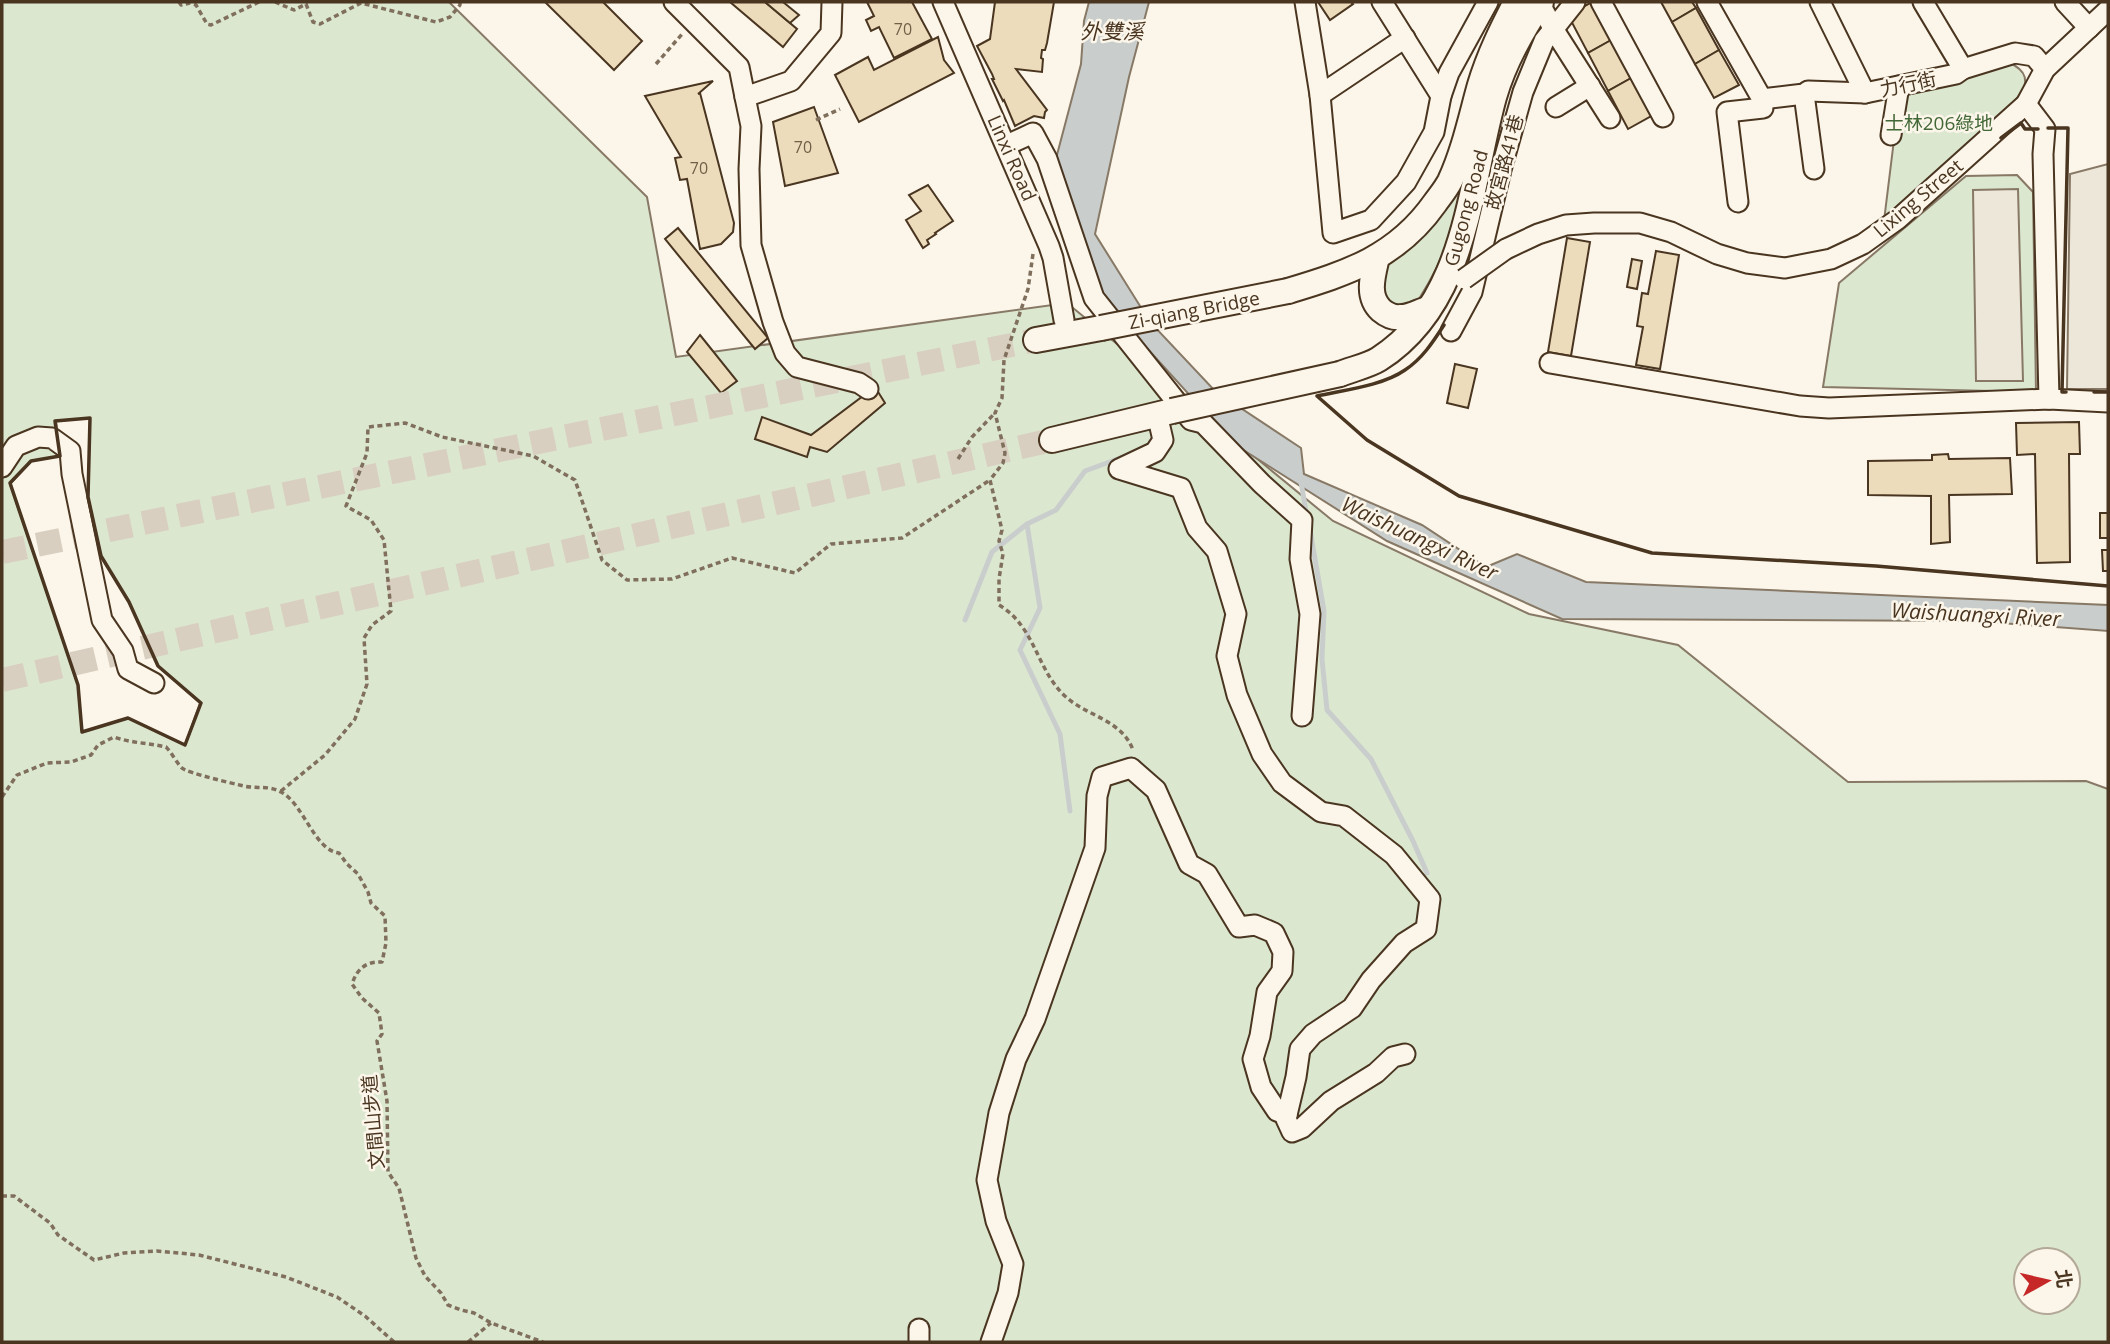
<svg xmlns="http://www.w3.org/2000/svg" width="2110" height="1344" viewBox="0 0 2110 1344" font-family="'Open Sans','Noto Sans TC',sans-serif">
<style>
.green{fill:#dce7d0;stroke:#887966;stroke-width:2;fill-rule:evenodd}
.parking{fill:#ede7d9;stroke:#887966;stroke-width:2}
.water{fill:#c9cecd;stroke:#887966;stroke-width:2}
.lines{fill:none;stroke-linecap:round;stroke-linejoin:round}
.stream{stroke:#c9cecd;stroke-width:5}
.building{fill:#ecdcbc;stroke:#4a3520;stroke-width:2}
.major-tunnel{stroke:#d8cfc1;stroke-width:24;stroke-dasharray:24 12;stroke-linecap:butt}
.minor-casing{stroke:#4a3520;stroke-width:23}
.major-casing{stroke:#4a3520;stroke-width:28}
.path{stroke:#7f6f5c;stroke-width:3.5;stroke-dasharray:5 3.5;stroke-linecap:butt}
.minor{stroke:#fbf6e9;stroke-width:19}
.major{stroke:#fbf6e9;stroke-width:24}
.minor-bridge-casing{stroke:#4a3520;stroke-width:23;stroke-linecap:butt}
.major-bridge-casing{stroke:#4a3520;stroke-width:28;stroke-linecap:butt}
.minor-bridge{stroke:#fbf6e9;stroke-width:19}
.major-bridge{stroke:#fbf6e9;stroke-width:24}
.wall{stroke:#4a3520;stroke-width:3.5}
.labels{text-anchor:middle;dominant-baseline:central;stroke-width:5;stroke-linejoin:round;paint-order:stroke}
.number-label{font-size:16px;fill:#725f47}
.street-label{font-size:19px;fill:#4a3520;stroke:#fbf6e9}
.park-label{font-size:19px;fill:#436837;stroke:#fbf6e9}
.water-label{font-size:21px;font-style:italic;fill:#4a3520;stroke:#fbf6e9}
</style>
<rect width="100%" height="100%" fill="#fbf6e9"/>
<g class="green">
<path d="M 2,2 L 449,2 L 647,197 L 676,357 L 1067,303 L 1333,521 L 1529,614 L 1678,645 L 1848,782 L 2086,781 L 2108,789 L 2108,1342 L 2,1342 ZM 90,418 L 88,497 L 101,556 L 129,602 L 158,666 L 200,703 L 185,745 L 128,718 L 82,732 L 78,685 L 10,484 L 31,461 L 60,456 L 56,421 ZM 2026,1260 L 2068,1260 L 2068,1302 L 2026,1302 Z"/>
<path d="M 2008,62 C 2028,71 2029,81 2019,100 L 1884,221 L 1900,91 Z"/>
<path d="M 1468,168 C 1457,220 1443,266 1412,309 L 1382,303 L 1383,267 Z"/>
<path d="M 2017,175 L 2033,192 L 2036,392 L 1823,387 L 1839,283 L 1966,176 Z"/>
</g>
<g class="parking">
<path d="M 2108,164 L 2108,389 L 2067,389 L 2070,174 Z"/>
<path d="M 2018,189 L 2023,381 L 1976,381 L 1973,190 Z"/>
</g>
<path class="water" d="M 1089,2 L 1149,2 L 1129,77 L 1095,234 L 1150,322 L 1215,391 L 1301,448 L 1304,474 L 1422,525 L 1486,567 L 1517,554 L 1586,582 L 2108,605 L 2108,631 L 1973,621 L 1562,619 L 1387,541 L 1234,444 L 1104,301 L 1053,170 L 1081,64 L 1084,21 Z"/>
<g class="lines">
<g class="stream">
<path d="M 1301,482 L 1307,517"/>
<path d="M 1310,530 L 1324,611 L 1322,659 L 1327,710 L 1371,759 L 1413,841 L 1427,873"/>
<path d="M 965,620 L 992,552 L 1027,524"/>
<path d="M 1070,811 L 1060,734 L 1020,650 L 1040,608 L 1027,524 L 1056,510 L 1085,471 L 1123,457"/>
</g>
</g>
<g class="building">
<path d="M 545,2 L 603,2 L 642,41 L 614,70 Z"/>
<path d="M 730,2 L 765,2 L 797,29 L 783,47 Z"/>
<path d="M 765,2 L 783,2 L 799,15 L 790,23 Z"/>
<path d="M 867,2 L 912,2 L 932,39 L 894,58 L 879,27 L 871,31 L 866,20 L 874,16 Z"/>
<path d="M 995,2 L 1054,2 L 1047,43 L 1045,50 L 1042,50 L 1041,58 L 1043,59 L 1042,72 L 1016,69 L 1047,110 L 1045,112 L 1044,118 L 1034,116 L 1015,126 L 1004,100 L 1003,101 L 992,79 L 994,79 L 992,74 L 977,46 L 990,39 Z"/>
<path d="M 1318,2 L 1351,2 L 1353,4 L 1330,20 Z"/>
<path d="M 1592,2 L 1613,39 L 1588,53 L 1568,15 Z"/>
<path d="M 1661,2 L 1692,2 L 1696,8 L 1672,22 Z"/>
<path d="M 1696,8 L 1719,50 L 1695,64 L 1672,22 Z"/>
<path d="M 938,37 L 944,60 L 954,73 L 859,122 L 835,75 L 868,57 L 874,70 Z"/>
<path d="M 1613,39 L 1633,77 L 1608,91 L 1588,53 Z"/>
<path d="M 1719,50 L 1739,85 L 1714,98 L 1695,64 Z"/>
<path d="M 1633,77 L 1653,115 L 1628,129 L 1608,91 Z"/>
<path d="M 713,81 L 698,94 L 700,93 L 734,223 L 733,232 L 721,244 L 700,249 L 687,179 L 680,180 L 675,158 L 681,157 L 645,96 Z"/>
<path d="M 814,107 L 838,173 L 785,186 L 773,122 Z"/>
<path d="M 928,185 L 953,221 L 935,233 L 936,234 L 927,240 L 929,244 L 923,248 L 906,220 L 921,211 L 909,195 Z"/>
<path d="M 678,228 L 768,338 L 755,349 L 665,239 Z"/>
<path d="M 1567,238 L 1590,242 L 1571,356 L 1548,352 Z"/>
<path d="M 1656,251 L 1679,255 L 1660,369 L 1636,365 L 1643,327 L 1637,326 L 1642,293 L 1648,294 Z"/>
<path d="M 1632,259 L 1642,261 L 1637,289 L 1627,287 Z"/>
<path d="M 700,335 L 737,381 L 721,393 L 687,352 Z"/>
<path d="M 1455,364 L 1477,369 L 1468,408 L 1447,403 Z"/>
<path d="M 875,387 L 885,403 L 827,452 L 810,447 L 807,457 L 755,439 L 762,417 L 811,435 Z"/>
<path d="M 2079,422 L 2080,454 L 2069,454 L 2070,562 L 2037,563 L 2035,454 L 2017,455 L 2016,423 Z"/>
<path d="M 1948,454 L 1949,459 L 2010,458 L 2012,494 L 1949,495 L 1950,542 L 1931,544 L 1931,496 L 1868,495 L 1868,461 L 1932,460 L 1932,455 Z"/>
<rect x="2100" y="513" width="8" height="25"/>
<path d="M 2102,550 L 2108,550 L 2108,571 L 2103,571 Z"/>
</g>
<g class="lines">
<g class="major-tunnel">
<path d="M 2,552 L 1036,340"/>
<path d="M 2,680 L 1052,440"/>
</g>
<g class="minor-casing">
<g id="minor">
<path d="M 674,2 L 739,67 L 745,97 L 791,81 L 831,33 L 832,2"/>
<path d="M 943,2 L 1049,246 L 1053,258 L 1064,320"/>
<path d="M 1305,2 L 1320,95 L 1333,233 L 1371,220 L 1406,182 L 1434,132 L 1441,96 L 1449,73 L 1488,2"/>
<path d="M 1382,2 L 1441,96"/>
<path d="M 1539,2 L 1554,30 L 1610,118"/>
<path d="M 1601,2 L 1663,117"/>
<path d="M 1707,2 L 1762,99"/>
<path d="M 1820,2 L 1865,93"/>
<path d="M 1923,2 L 1963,69"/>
<path d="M 2065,2 L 2089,28"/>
<path d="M 1804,94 L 1814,169"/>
<path d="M 1320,95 L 1405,38"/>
<path d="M 745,97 L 751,126 L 749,169 L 751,245 L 773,322 L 785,353 L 797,367 L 859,383 L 868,389"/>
<path d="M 1762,99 L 1804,94 L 1808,91 L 1865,93 L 1956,74 L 1963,69 L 2015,53 L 2034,56 L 2045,69"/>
<path d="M 2026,104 L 2045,129 L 2043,154 L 2049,399"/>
<path d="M 1556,107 L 1590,86"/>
<path d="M 1891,135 L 1899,86"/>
<path d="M 1007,145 L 1033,133 L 1047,159 L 1094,298 L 1191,420 L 1203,423 L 1262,484 L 1302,520 L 1300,559 L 1310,614 L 1302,716"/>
<path d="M 1738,202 L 1727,112 L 1763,108 L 1762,99"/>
<path d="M 1506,249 L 1538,234 L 1566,225 L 1594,223 L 1640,223 L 1671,232 L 1717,254 L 1747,263 L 1785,268 L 1831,259 L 1863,244 L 1898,219 L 2026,104 L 2045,69 L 2108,10"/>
<path d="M 1451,331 L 1472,292 L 1501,170 L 1523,92 L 1544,41 L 1575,2"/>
<path d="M 1550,363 L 1800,406 L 1829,408 L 2049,399 L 2108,402"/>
<path d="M 1160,427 L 1163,440 L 1155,452 L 1119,469 L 1181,488 L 1197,528 L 1217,551 L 1236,614 L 1227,656 L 1237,695 L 1262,754 L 1282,783 L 1321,812 L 1344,816 L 1394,855 L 1430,899 L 1426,929 L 1404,943 L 1371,980 L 1352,1008 L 1313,1034 L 1300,1049 L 1296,1077 L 1286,1119 L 1292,1132 L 1302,1128 L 1331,1101 L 1376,1073 L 1393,1057 L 1405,1054"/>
<path d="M 2,467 L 16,446 L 38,437 L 52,438 L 70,451 L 72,474 L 102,620 L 123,651 L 128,669 L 154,683"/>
<path d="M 919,1342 L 919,1329"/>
<path d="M 991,1342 L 1008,1293 L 1013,1264 L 996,1221 L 987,1180 L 999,1113 L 1016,1059 L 1035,1019 L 1095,848 L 1097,796 L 1102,777 L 1131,768 L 1156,790 L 1189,864 L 1207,874 L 1239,927 L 1255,925 L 1274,933 L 1283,952 L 1282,971 L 1267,992 L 1260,1036 L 1253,1059 L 1261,1087 L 1277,1111 L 1287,1115"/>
</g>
</g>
<g class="major-casing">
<g id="major">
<path d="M 1377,257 C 1373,275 1366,296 1381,310 C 1387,315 1394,318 1401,317 C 1410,317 1420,311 1428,309"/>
<path d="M 1288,291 C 1348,273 1397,257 1435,203 C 1440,196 1446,189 1450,181 C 1464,151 1471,117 1480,85 C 1489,55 1502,29 1516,2"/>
<path d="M 1036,340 L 1101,328"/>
<path d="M 1340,374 C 1352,369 1368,366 1379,359 C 1467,303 1469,187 1494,97 C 1504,62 1521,32 1541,2"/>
<path d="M 1052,440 L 1172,411"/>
</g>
</g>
<g class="path">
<path d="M 179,2 L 181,5 L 190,3 L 196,5 L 207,24 L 211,25 L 259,2"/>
<path d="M 275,2 L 294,10 L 306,4 L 313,22 L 320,24 L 361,3 L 436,22 L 450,17 L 460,5 L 460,2"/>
<path d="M 656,64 L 683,33"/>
<path d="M 816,120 L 840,109"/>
<path d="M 1033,254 L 1028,289 L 1004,360 L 1002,398 L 995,413 L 1005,453 L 1003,463 L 990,480 L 1002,530 L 999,541 L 1003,554 L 999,579 L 999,605 C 1036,627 1036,670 1066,697 C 1087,716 1122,720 1133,750"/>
<path d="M 958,459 L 972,437 L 995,413"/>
<path d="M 281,791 L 325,755 L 355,719 L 367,684 L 364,638 L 372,625 L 391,611 L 384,540 L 371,520 L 346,506 L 367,453 L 368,427 L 405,423 L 442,437 L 533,456 L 575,480 L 602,560 L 627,580 L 672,579 L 732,558 L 795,573 L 831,544 L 902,538 L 990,480"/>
<path d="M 2,797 L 17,775 L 47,763 L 71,762 L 91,755 L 98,745 L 114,737 C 131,743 148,743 166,747 C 172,753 176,762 182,768 C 187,773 235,784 244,786 C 257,789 269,785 281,792 C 304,804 314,850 339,853 L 347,864 L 358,874 L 368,892 L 371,903 L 385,916 L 386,943 L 382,962 C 366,961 357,969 352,984 L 362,998 L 379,1013 L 382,1034 L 377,1041 L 387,1101 L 388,1172 L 399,1188 L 416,1258 L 425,1276 L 441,1293 L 448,1305 L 461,1310 L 474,1313 L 491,1323 L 543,1342"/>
<path d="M 2,1196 L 14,1196 L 50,1223 L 58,1235 L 94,1260 L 124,1253 L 157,1251 L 199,1255 L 286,1277 L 337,1297 L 365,1316 L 394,1342"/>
<path d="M 468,1342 L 491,1323"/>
</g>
<use href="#minor" class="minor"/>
<use href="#major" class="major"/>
<g class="minor-bridge-casing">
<path id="minor-bridge" d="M 1464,279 L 1506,249"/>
</g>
<g class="major-bridge-casing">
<g id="major-bridge">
<path d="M 1101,328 L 1288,291"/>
<path d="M 1172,411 L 1340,374"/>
</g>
</g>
<use href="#minor-bridge" class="minor-bridge"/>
<use href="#major-bridge" class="major-bridge"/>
<g class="wall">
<path d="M 2048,128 L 2068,128 L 2062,392 L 2066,392"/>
<path d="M 2001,138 L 2021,123 L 2025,129 L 2038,129"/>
<path d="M 1444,325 C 1433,342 1422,359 1405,370 C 1382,386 1344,390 1317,396 L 1367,440 L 1459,496 L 1652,553 L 1876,566 L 2108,586"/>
<path d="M 2094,392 L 2108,392"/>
<path d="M 90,418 L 88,497 L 101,556 L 129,602 L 158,666 L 201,703 L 185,745 L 128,718 L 82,732 L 78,685 L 10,483 L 31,461 L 60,456 L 55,421 Z"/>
</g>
</g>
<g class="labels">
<g class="number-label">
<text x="903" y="29">70</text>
<text x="803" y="147">70</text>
<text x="699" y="168">70</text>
</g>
<g class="street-label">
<text transform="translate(1908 84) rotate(-12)">力行街</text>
<text transform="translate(1012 158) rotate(66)">Linxi Road</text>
<text transform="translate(1504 162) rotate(-75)">故宮路41巷</text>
<text transform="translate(1918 198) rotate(-40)">Lixing Street</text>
<text transform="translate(1466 208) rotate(-75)">Gugong Road</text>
<text transform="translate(1194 310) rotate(-11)">Zi-qiang Bridge</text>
<text transform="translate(373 1122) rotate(-95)">文間山步道</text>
</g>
<g class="park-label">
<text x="1939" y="123">士林206綠地</text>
</g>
<g class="water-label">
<text x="1112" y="31">外雙溪</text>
<text transform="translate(1420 538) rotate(25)">Waishuangxi River</text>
<text transform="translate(1976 614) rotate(3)">Waishuangxi River</text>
</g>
</g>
<rect width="2110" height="1344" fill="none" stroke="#4a3520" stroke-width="7"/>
<g transform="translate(2047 1281) rotate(82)"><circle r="33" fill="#fbf6e9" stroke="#b4a999" stroke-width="2"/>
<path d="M0-5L12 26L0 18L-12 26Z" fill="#c62828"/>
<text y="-10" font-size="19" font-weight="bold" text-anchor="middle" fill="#4a3520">北</text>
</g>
</svg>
